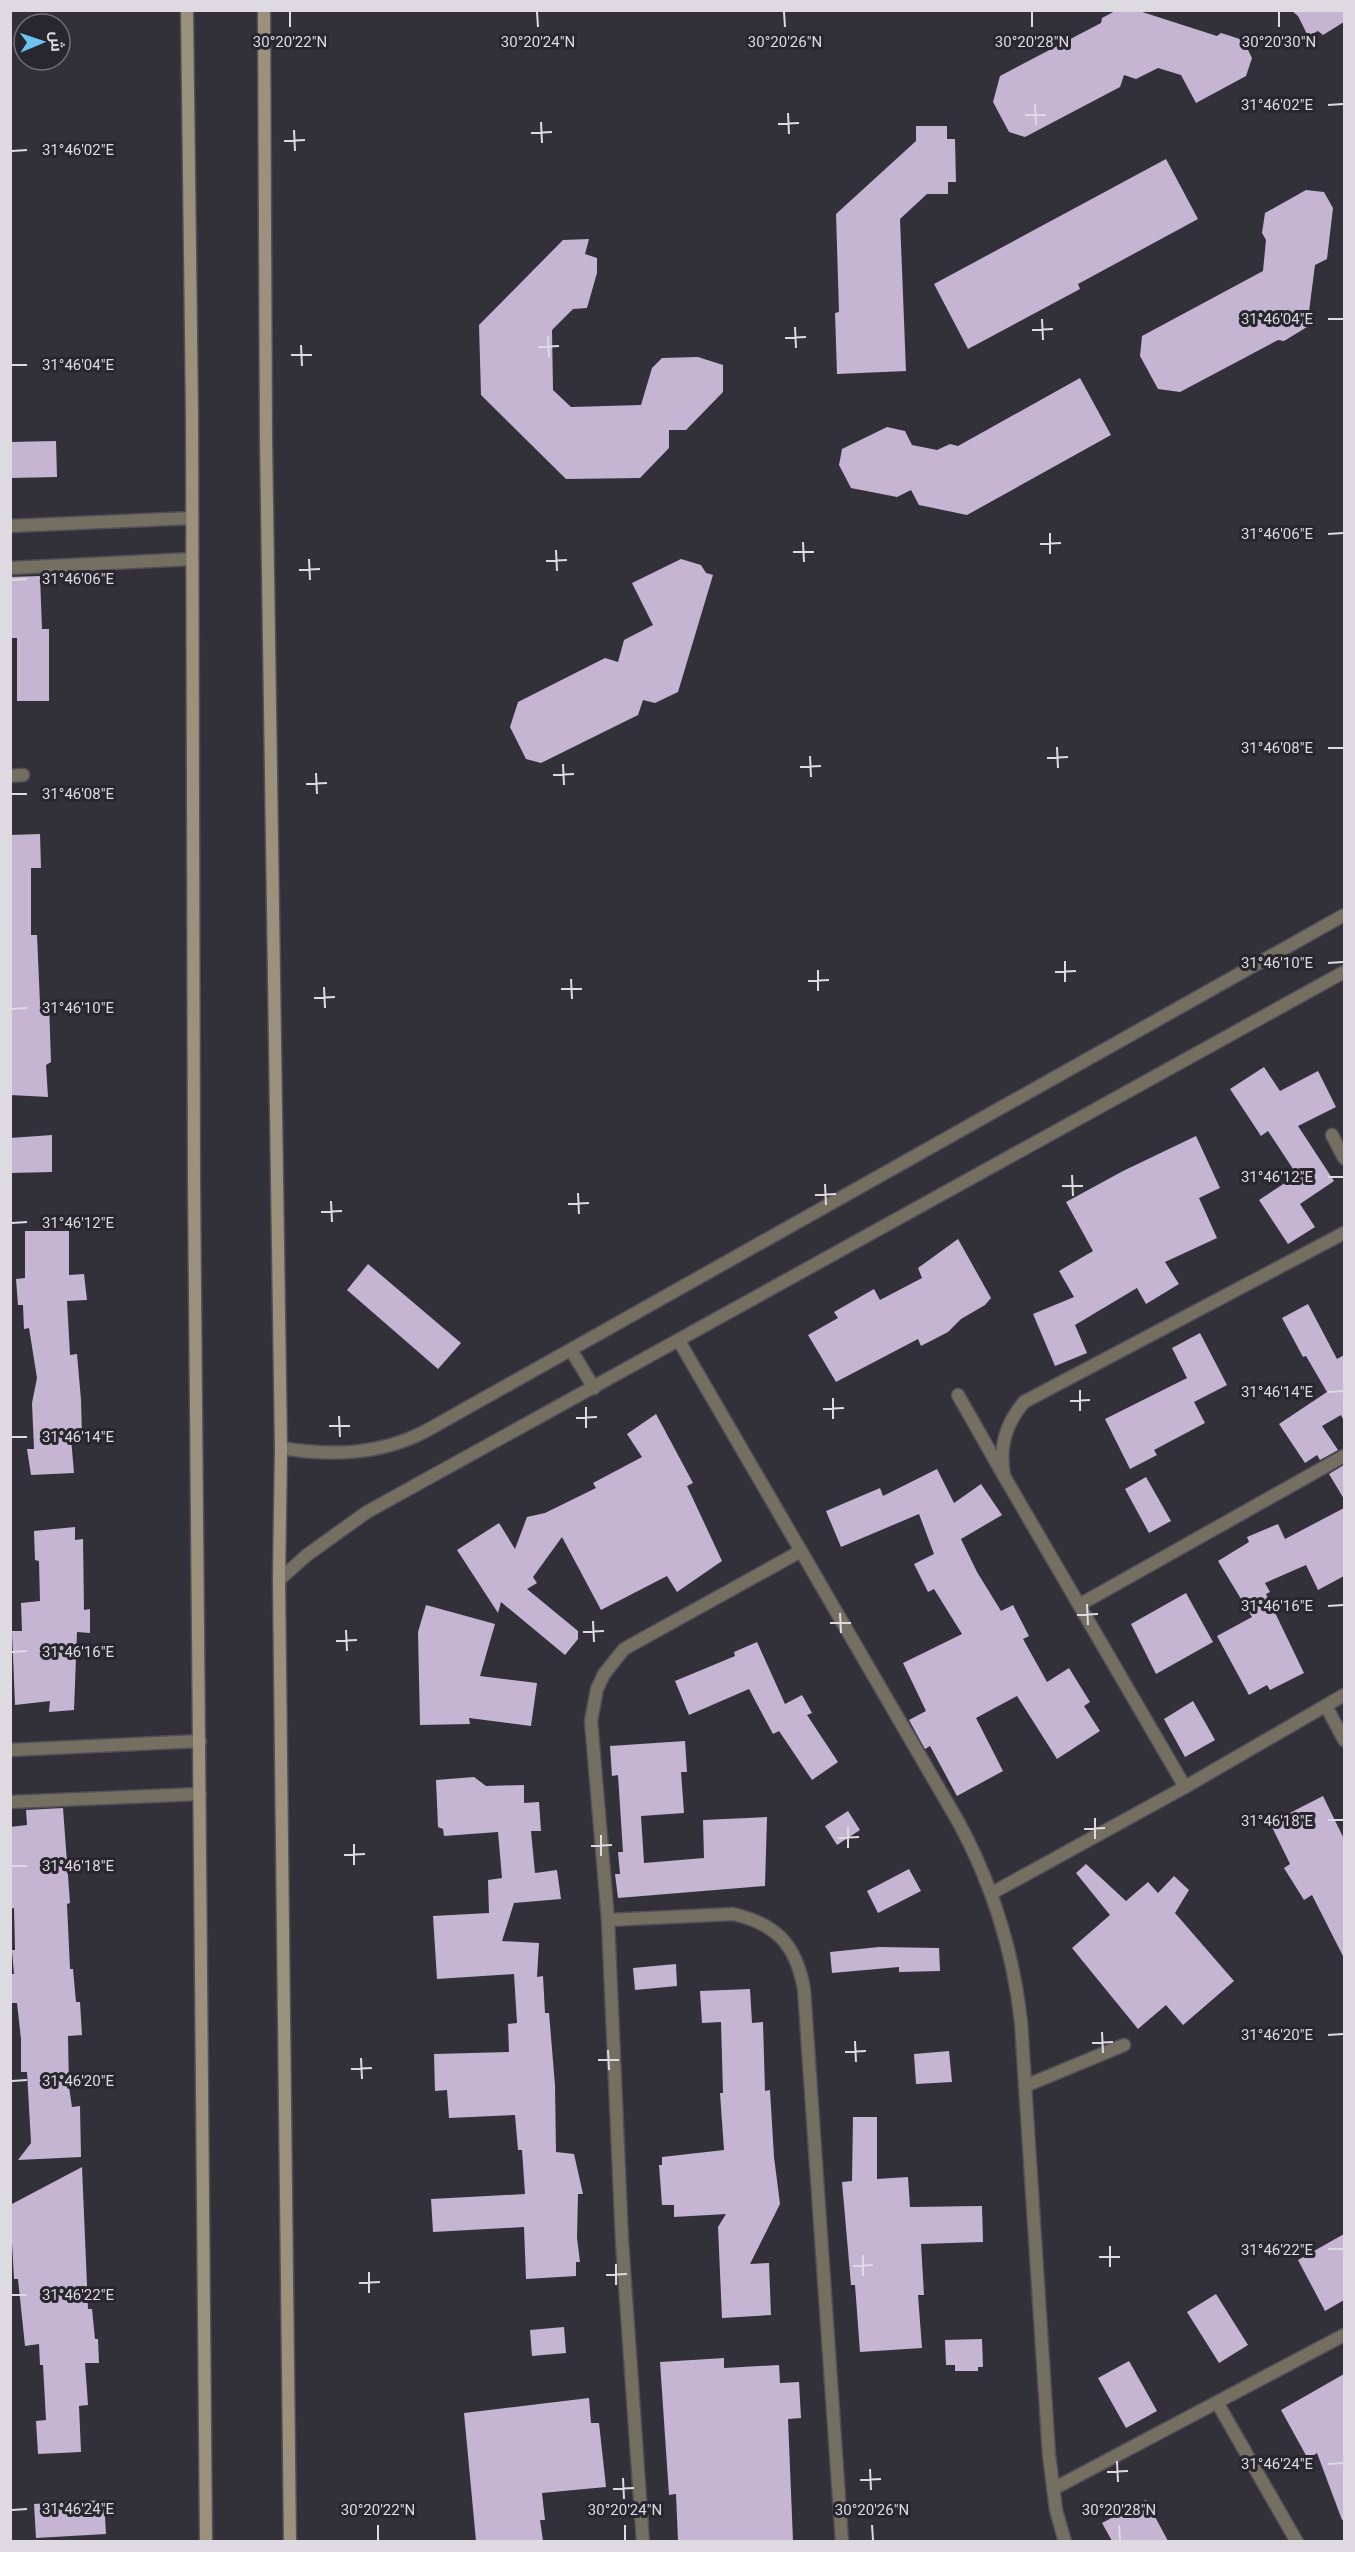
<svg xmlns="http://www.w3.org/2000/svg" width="1355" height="2552" viewBox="0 0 1355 2552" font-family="Roboto,Cairo,sans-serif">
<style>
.building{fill:#c5b5d3}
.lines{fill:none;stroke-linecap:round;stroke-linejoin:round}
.lane-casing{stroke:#514f57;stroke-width:15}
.street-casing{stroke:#514f57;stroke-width:15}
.secondary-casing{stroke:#514f57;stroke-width:15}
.lane{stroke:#756f62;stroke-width:12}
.street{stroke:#756f62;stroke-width:12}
.secondary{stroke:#9b917d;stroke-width:12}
.ticks{fill:none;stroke:#dddbe1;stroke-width:2}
.ticks-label{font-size:15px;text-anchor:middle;fill:#dddbe1;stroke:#28262e;stroke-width:6;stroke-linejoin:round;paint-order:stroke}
</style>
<rect width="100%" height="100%" fill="#323039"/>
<g class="building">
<path d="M 1117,10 L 1136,10 L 1217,36 L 1221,33 L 1243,40 L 1252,58 L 1246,76 L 1196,103 L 1181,75 L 1158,68 L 1136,79 L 1124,75 L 1120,87 L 1025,137 L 1009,132 L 993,102 L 1000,76 L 1101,23 L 1102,18 Z"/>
<path d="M 1291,10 L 1344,10 L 1344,22 L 1323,35 L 1318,31 L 1308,36 L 1298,16 Z"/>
<path d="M 916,126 L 947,126 L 947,139 L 955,139 L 956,182 L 948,182 L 948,194 L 927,194 L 900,219 L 906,371 L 837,374 L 835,313 L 839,312 L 836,214 L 916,141 Z"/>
<path d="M 1166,159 L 1198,219 L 1078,284 L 1080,289 L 968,349 L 934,284 Z"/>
<path d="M 1306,190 L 1324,192 L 1333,208 L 1327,259 L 1315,265 L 1307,327 L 1284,341 L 1278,340 L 1180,392 L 1158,389 L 1140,356 L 1142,336 L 1263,271 L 1266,240 L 1262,233 L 1265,213 Z"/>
<path d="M 589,239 L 585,254 L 597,258 L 597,273 L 587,308 L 573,309 L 552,330 L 553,390 L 571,407 L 641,405 L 652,368 L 662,358 L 698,357 L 723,365 L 723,392 L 686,430 L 669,430 L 669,448 L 640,478 L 566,479 L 481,395 L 479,325 L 563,240 Z"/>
<path d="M 1080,378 L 1111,435 L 967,515 L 919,505 L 911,490 L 897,497 L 851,488 L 839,465 L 842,449 L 887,427 L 905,431 L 912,445 L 937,450 L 950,444 L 958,446 Z"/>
<path d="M 56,441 L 57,477 L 10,478 L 10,442 Z"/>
<path d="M 681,559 L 701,565 L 706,573 L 713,575 L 678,692 L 655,703 L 643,700 L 638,715 L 541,763 L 526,759 L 510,727 L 518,702 L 605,658 L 618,662 L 624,640 L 653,625 L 632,583 Z"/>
<path d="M 40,576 L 42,629 L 49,629 L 49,701 L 17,701 L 17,638 L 10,638 L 10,577 Z"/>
<path d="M 40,834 L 41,868 L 31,868 L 31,935 L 37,935 L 40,1004 L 49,1003 L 51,1062 L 46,1065 L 48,1097 L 10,1095 L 10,835 Z"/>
<path d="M 1264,1067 L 1280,1091 L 1318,1071 L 1336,1107 L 1298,1126 L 1334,1181 L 1300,1204 L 1315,1227 L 1288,1244 L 1259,1200 L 1297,1175 L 1268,1131 L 1261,1136 L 1230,1089 Z"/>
<path d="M 52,1135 L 52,1172 L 10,1173 L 10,1138 Z"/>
<path d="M 1196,1136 L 1220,1188 L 1199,1198 L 1217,1238 L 1165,1262 L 1179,1284 L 1146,1304 L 1137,1288 L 1075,1325 L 1087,1353 L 1055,1366 L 1033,1314 L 1074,1297 L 1059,1271 L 1093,1251 L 1066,1202 L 1123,1171 Z"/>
<path d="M 25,1231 L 69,1231 L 69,1275 L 84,1274 L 87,1300 L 67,1301 L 70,1355 L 77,1354 L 81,1400 L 82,1437 L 71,1438 L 74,1473 L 31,1475 L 27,1449 L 34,1449 L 32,1403 L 37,1378 L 29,1328 L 24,1329 L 23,1305 L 18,1305 L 16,1279 L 25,1278 Z"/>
<path d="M 958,1239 L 991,1298 L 985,1305 L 961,1319 L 948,1332 L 921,1346 L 918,1339 L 836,1382 L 808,1335 L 838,1318 L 834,1312 L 874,1289 L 880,1300 L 922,1278 L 918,1268 Z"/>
<path d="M 368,1264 L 461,1343 L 438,1369 L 347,1290 Z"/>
<path d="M 1308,1304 L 1337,1359 L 1344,1355 L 1344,1421 L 1341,1415 L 1322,1426 L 1338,1450 L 1320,1460 L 1317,1455 L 1305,1463 L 1279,1424 L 1327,1392 L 1306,1356 L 1303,1357 L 1282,1318 Z"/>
<path d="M 1200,1333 L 1227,1385 L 1194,1402 L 1205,1423 L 1154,1450 L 1157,1455 L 1130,1469 L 1105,1419 L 1187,1378 L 1172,1348 Z"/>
<path d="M 656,1414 L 693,1483 L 687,1486 L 722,1561 L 677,1592 L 667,1576 L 601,1610 L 562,1537 L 533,1577 L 537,1583 L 527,1589 L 578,1631 L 578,1639 L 565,1655 L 501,1602 L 498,1613 L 457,1550 L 499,1523 L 515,1549 L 527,1517 L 545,1513 L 596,1488 L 593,1483 L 642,1457 L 627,1434 Z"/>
<path d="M 1344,1465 L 1344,1499 L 1329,1474 Z"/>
<path d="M 937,1469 L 954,1503 L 981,1484 L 1002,1515 L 961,1539 L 977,1572 L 1001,1611 L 1013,1605 L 1029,1636 L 1023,1639 L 1047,1682 L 1069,1668 L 1090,1702 L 1084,1706 L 1100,1731 L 1057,1759 L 1017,1696 L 976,1718 L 1003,1771 L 957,1796 L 930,1746 L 925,1749 L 909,1720 L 926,1711 L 903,1663 L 962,1634 L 934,1589 L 928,1592 L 914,1564 L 934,1554 L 919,1514 L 841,1547 L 826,1511 L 880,1488 L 883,1496 Z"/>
<path d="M 1146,1477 L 1171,1521 L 1149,1533 L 1125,1489 Z"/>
<path d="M 1344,1508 L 1344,1576 L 1318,1590 L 1306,1565 L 1265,1583 L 1270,1592 L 1266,1594 L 1304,1673 L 1270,1690 L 1267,1685 L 1249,1695 L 1217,1636 L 1252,1617 L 1218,1561 L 1249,1542 L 1247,1537 L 1278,1524 L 1285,1539 Z"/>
<path d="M 75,1527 L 75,1540 L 83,1539 L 84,1610 L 90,1609 L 90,1633 L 77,1632 L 74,1710 L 49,1712 L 50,1701 L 15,1705 L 12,1631 L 22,1631 L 21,1603 L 40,1601 L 39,1561 L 35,1560 L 34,1531 Z"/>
<path d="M 1186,1593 L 1213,1642 L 1156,1674 L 1131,1624 Z"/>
<path d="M 426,1605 L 495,1624 L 480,1676 L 537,1683 L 531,1726 L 469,1718 L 470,1724 L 420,1725 L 418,1632 Z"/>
<path d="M 757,1642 L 785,1704 L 802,1695 L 812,1713 L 807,1715 L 838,1762 L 812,1780 L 779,1731 L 773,1734 L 749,1689 L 689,1715 L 675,1681 L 735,1656 L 734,1652 Z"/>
<path d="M 1193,1701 L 1215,1740 L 1185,1757 L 1164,1719 Z"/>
<path d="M 685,1741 L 687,1772 L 681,1772 L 684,1813 L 641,1816 L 644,1863 L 704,1858 L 703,1820 L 767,1817 L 765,1886 L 618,1898 L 615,1874 L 620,1874 L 618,1852 L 623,1852 L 618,1775 L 612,1776 L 610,1746 Z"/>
<path d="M 474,1777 L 486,1786 L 524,1785 L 524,1803 L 539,1802 L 541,1831 L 531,1831 L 535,1873 L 557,1870 L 561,1899 L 514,1903 L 502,1941 L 539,1943 L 537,1977 L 543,1976 L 545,2013 L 549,2013 L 555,2085 L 556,2152 L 574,2154 L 583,2194 L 578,2194 L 577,2238 L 580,2262 L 576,2262 L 576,2276 L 526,2279 L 524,2227 L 433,2232 L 431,2199 L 525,2194 L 522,2150 L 518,2150 L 515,2115 L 449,2118 L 447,2090 L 435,2091 L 434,2054 L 509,2052 L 508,2024 L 517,2023 L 514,1974 L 437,1979 L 433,1916 L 489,1913 L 488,1880 L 502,1878 L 498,1832 L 444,1836 L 443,1829 L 438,1827 L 436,1780 Z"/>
<path d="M 1323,1796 L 1344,1839 L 1344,1958 L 1312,1895 L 1304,1900 L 1284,1868 L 1290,1864 L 1270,1823 Z"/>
<path d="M 63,1808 L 70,1903 L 67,1904 L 70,1969 L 73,1969 L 76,2002 L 80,2002 L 82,2035 L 68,2036 L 69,2087 L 72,2107 L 80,2106 L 81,2157 L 18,2160 L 31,2143 L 27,2072 L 21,2072 L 21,2039 L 17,2003 L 10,2003 L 10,1974 L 14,1974 L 12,1950 L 15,1950 L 14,1908 L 10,1909 L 10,1827 L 27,1825 L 26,1810 Z"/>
<path d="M 848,1811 L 860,1830 L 837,1845 L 825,1826 Z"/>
<path d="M 1086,1864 L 1126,1901 L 1148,1882 L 1158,1893 L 1174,1876 L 1189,1890 L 1175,1913 L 1234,1981 L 1183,2025 L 1166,2005 L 1138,2029 L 1072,1948 L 1110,1915 L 1076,1873 Z"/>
<path d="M 909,1869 L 921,1891 L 878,1913 L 867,1891 Z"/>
<path d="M 879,1947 L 939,1948 L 940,1971 L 899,1972 L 899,1967 L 832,1973 L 830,1952 Z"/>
<path d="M 676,1964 L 677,1986 L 635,1990 L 633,1968 Z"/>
<path d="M 750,1989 L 752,2023 L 763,2022 L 765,2091 L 770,2090 L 774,2157 L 780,2204 L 750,2264 L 769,2263 L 771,2315 L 722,2318 L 718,2227 L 726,2214 L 674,2217 L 674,2205 L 662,2205 L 659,2165 L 662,2165 L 662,2157 L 724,2150 L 720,2093 L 723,2093 L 721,2022 L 702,2023 L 700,1991 Z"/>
<path d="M 949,2051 L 952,2082 L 916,2084 L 914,2054 Z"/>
<path d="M 853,2117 L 877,2117 L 877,2179 L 908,2177 L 910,2207 L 982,2206 L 983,2242 L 921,2244 L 924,2295 L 918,2295 L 922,2348 L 860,2352 L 855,2285 L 851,2285 L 842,2182 L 852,2181 Z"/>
<path d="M 82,2167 L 88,2309 L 92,2309 L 95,2339 L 98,2339 L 99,2363 L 85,2363 L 88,2405 L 79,2406 L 81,2452 L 38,2454 L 36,2421 L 46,2420 L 43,2365 L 40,2365 L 39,2344 L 25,2346 L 18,2279 L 14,2279 L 10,2205 Z"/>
<path d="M 1344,2234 L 1344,2300 L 1325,2311 L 1298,2260 Z"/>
<path d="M 1216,2294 L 1248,2345 L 1219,2363 L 1187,2312 Z"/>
<path d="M 564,2327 L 566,2353 L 532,2356 L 530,2330 Z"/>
<path d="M 982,2339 L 983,2367 L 978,2367 L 978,2371 L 955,2371 L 955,2365 L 946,2365 L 945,2340 Z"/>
<path d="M 724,2358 L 724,2368 L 779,2365 L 780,2383 L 799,2382 L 801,2418 L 788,2419 L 793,2541 L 678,2541 L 676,2494 L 669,2495 L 660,2362 Z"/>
<path d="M 1129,2361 L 1157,2411 L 1126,2428 L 1098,2378 Z"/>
<path d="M 1344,2374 L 1344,2519 L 1342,2520 L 1317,2453 L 1308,2459 L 1281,2410 Z"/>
<path d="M 589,2398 L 591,2423 L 599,2423 L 606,2487 L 542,2493 L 545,2520 L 540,2520 L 543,2541 L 476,2541 L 464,2413 Z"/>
<path d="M 104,2500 L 106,2534 L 36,2538 L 34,2504 Z"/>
<path d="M 1146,2500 L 1168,2541 L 1112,2541 L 1102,2523 Z"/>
</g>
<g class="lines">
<g class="lane-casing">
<g id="lane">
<path d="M 10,776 L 23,775"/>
<path d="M 1332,1135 L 1344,1158"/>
<path d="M 958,1395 L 1004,1476"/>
<path d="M 1025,2086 L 1124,2045"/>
</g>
</g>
<g class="street-casing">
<g id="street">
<path d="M 10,526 L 192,518"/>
<path d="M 10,568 L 192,559"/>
<path d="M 679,1341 L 959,1823 C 993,1886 1013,1951 1021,2022 L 1049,2455 L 1056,2510 L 1065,2542"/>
<path d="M 571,1350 L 594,1388"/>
<path d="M 281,1448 C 331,1456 379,1455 424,1432 L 1344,915"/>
<path d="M 279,1580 L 307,1555 L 367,1512 L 1344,972"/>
<path d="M 1079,1605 L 1344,1456"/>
<path d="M 1326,1706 L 1344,1740"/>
<path d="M 10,1750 L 200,1741"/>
<path d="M 1185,1787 L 1004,1476 C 999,1447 1005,1425 1024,1402 L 1344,1233"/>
<path d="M 10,1802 L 200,1794"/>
<path d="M 992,1893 L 1185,1787 L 1344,1695"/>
<path d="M 608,1920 L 733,1914 C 777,1924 796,1945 804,1989 L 842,2542"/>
<path d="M 1218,2404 L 1297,2542"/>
<path d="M 1053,2489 L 1344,2335"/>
<path d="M 643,2542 L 622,2241 L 608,1920 L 591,1721 L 597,1689 L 604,1674 L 624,1649 L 801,1551"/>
</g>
</g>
<g class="secondary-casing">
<g id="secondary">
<path d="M 187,10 L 192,415 L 194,1178 L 206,2542"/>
<path d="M 264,10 L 266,437 L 281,1448 L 279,1580 L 290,2542"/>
</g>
</g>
<use href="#lane" class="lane"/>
<use href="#street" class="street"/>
<use href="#secondary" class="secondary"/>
</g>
<path class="ticks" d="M 290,12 L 290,27M 537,12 L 538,27M 784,12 L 785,27M 1032,12 L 1032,27M 1279,12 L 1279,27M 1035,104 L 1036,125M 1328,105 L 1343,104M 788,113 L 789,134M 1025,115 L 1046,115M 541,122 L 542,143M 778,124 L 799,123M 294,130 L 295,151M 531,133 L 552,132M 284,141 L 305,140M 12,151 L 27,150M 1042,319 L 1043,340M 1328,319 L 1343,319M 795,327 L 796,348M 1032,330 L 1053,329M 548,336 L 549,357M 785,338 L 806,337M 301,345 L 302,366M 538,347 L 559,346M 291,355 L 312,355M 12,365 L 27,365M 1050,533 L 1050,554M 1328,534 L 1343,533M 803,542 L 804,562M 1040,544 L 1061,543M 556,550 L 557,571M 793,552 L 814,552M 309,559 L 310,580M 546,561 L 567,560M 299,570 L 320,569M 12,580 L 27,579M 1057,747 L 1058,768M 1328,748 L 1343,748M 810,756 L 811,777M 1047,758 L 1068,757M 563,764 L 564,785M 800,767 L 821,766M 316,773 L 317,794M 553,775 L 574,774M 306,784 L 327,783M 12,794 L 27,794M 1065,961 L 1065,982M 1328,963 L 1343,962M 818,970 L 818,991M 1055,972 L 1076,971M 571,979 L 572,999M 808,981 L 829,980M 324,987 L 325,1008M 561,989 L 582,989M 314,998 L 335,997M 12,1009 L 27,1008M 1072,1175 L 1073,1196M 1328,1177 L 1343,1177M 825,1184 L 826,1205M 1062,1186 L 1083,1186M 578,1193 L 579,1214M 815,1195 L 836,1194M 331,1201 L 332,1222M 568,1204 L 589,1203M 321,1212 L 342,1211M 12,1223 L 27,1222M 1080,1390 L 1080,1411M 1328,1392 L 1343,1391M 833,1398 L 833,1419M 1070,1401 L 1090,1400M 586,1407 L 586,1428M 823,1409 L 844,1408M 339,1416 L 340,1437M 576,1418 L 597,1417M 329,1426 L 350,1426M 12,1437 L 27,1437M 1087,1604 L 1088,1625M 1328,1606 L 1343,1605M 840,1613 L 841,1633M 1077,1615 L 1098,1614M 593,1621 L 594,1642M 830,1623 L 851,1623M 346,1630 L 347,1651M 583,1632 L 604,1631M 336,1641 L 357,1640M 12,1652 L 27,1651M 1095,1818 L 1095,1839M 1328,1820 L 1343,1820M 848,1827 L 848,1848M 1084,1829 L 1105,1828M 601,1835 L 601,1856M 838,1838 L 859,1837M 354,1844 L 354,1865M 591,1846 L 612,1845M 344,1855 L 365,1854M 12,1866 L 27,1866M 1102,2032 L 1103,2053M 1328,2035 L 1343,2034M 855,2041 L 856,2062M 1092,2043 L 1113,2042M 608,2050 L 609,2070M 845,2052 L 866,2051M 361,2058 L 362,2079M 598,2060 L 619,2060M 351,2069 L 372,2068M 12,2081 L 27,2080M 1110,2246 L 1110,2267M 1328,2249 L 1343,2249M 863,2255 L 863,2276M 1099,2257 L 1120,2257M 616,2264 L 616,2285M 853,2266 L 873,2265M 369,2272 L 369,2293M 606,2275 L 627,2274M 359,2283 L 380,2282M 12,2295 L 27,2295M 1117,2461 L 1118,2482M 1328,2464 L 1343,2463M 870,2469 L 871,2490M 1107,2472 L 1128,2471M 623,2478 L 624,2499M 860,2480 L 881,2479M 613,2489 L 634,2488M 12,2510 L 27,2509M 378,2525 L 378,2540M 625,2525 L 625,2540M 872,2525 L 873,2540M 1119,2525 L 1120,2540"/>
<g class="ticks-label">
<text x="290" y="47">30°20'22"N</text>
<text x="538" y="47">30°20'24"N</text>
<text x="785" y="47">30°20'26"N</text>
<text x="1032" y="47">30°20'28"N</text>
<text x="1279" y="47">30°20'30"N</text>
<text x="1277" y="110">31°46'02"E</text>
<text x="78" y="155">31°46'02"E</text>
<text x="1277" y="324">31°46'04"E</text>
<text x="78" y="370">31°46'04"E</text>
<text x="1277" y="539">31°46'06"E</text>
<text x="78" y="584">31°46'06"E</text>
<text x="1277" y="753">31°46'08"E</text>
<text x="78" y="799">31°46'08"E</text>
<text x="1277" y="968">31°46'10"E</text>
<text x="78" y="1013">31°46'10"E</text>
<text x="1277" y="1182">31°46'12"E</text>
<text x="78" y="1228">31°46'12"E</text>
<text x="1277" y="1397">31°46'14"E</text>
<text x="78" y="1442">31°46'14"E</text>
<text x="1277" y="1611">31°46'16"E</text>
<text x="78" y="1657">31°46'16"E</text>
<text x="1277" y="1826">31°46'18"E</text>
<text x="78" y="1871">31°46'18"E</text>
<text x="1277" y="2040">31°46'20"E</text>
<text x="78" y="2086">31°46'20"E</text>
<text x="1277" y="2255">31°46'22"E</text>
<text x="78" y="2300">31°46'22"E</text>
<text x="1277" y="2469">31°46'24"E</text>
<text x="78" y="2514">31°46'24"E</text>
<text x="378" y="2515">30°20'22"N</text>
<text x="625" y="2515">30°20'24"N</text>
<text x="872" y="2515">30°20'26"N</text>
<text x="1119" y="2515">30°20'28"N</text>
</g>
<rect width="1355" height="2552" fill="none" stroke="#dddbe1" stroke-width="24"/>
<g transform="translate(42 42) rotate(88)"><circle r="28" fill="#28262e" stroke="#706e76" stroke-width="1.5"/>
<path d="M0-4.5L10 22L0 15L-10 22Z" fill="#6cc3f2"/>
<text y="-9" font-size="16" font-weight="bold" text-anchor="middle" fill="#dddbe1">ش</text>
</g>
</svg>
